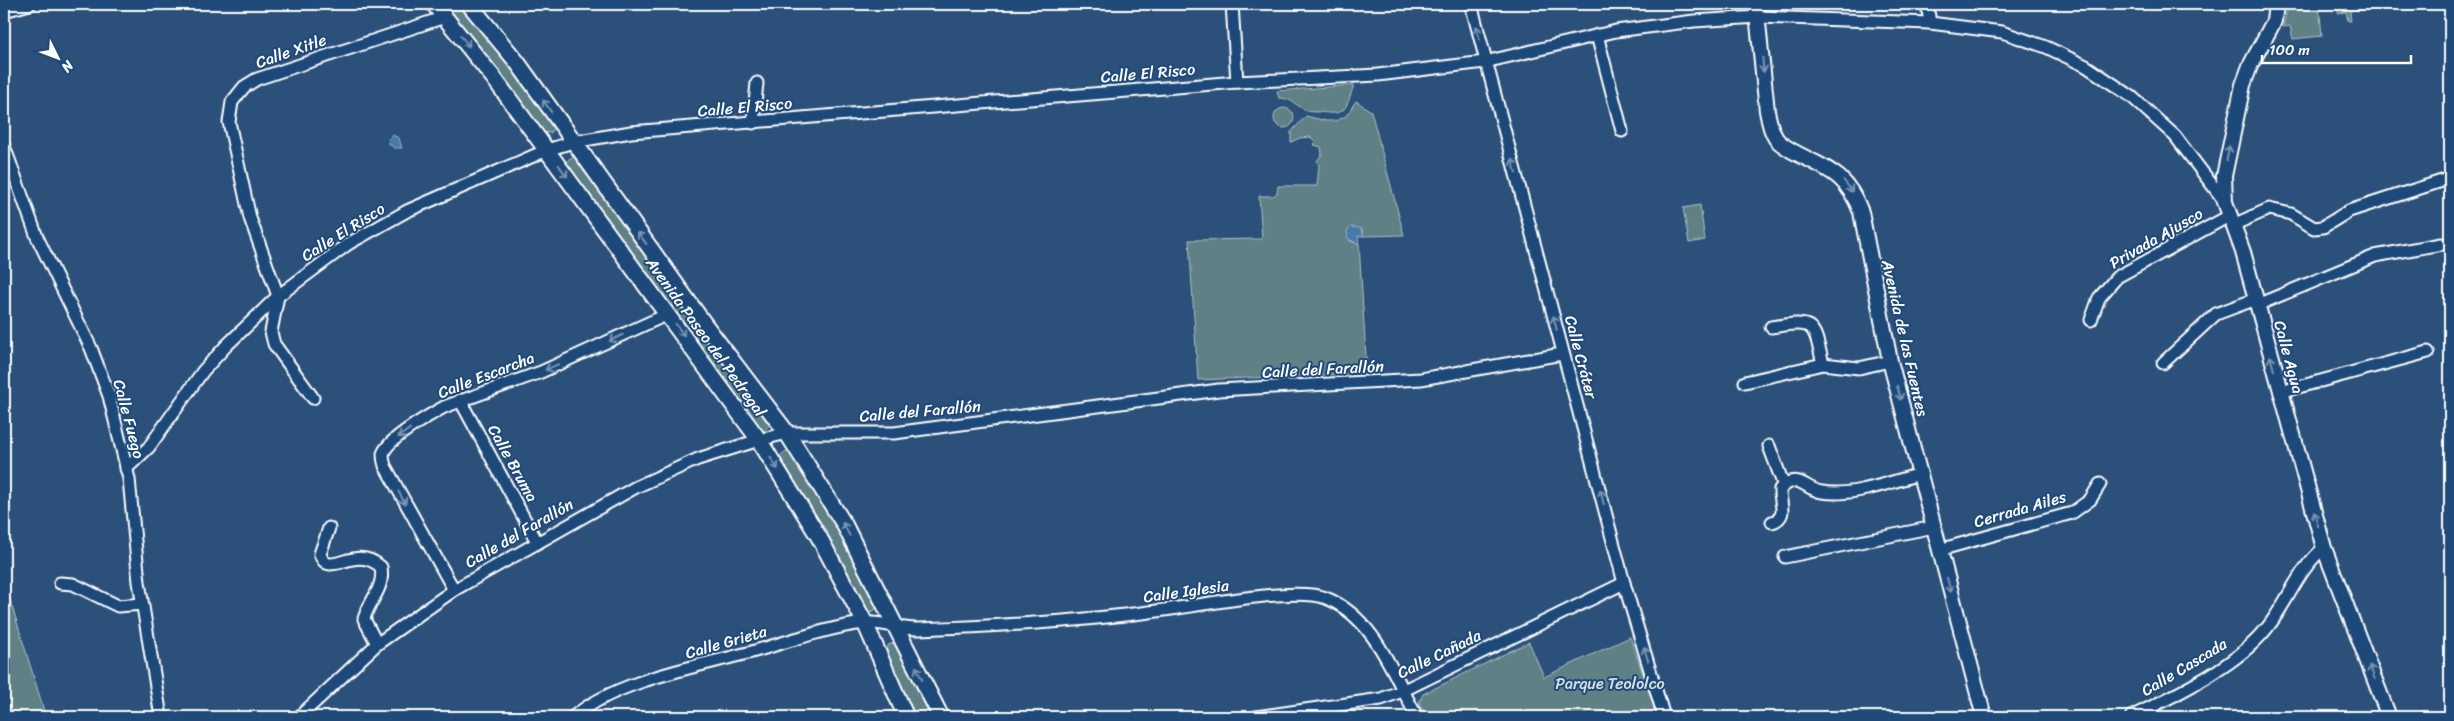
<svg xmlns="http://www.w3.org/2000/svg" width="2454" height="721" viewBox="0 0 2454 721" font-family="Sriracha,sans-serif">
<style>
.green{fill:#5e8186;stroke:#aec0c2}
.water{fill:#4a7aa7;stroke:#92afca}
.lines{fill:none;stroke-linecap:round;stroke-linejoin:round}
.minor-casing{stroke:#fff;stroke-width:15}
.tertiary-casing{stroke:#fff;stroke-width:18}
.secondary-casing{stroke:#fff;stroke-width:19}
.minor{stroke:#1f4a7a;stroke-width:11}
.tertiary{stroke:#1f4a7a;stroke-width:14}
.secondary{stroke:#1f4a7a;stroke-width:15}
.oneway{stroke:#7992af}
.labels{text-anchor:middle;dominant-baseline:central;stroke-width:4;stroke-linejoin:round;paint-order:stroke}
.street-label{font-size:16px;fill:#fff;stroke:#1f4a7a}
.park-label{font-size:16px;fill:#d7e0e1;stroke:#1f4a7a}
</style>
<rect width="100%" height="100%" fill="#2b517b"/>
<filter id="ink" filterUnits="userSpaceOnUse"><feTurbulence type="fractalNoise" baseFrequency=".02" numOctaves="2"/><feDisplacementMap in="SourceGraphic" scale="10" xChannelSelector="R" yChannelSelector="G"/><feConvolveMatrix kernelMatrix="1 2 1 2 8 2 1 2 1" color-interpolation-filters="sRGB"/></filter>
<g filter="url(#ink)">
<g class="green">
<path d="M 442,4 L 460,4 L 467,12 L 511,66 L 552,125 L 553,129 L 551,133 L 542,132 Z"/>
<path d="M 2288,4 L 2319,4 L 2322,36 L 2293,39 L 2290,26 L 2283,27 Z"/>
<path d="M 2338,4 L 2374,4 L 2363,10 L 2352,10 L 2350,13 L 2351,21 L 2348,21 L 2346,12 L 2338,13 Z"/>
<path d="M 1354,85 C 1345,110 1347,116 1319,112 C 1315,112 1311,112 1307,111 C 1296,106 1292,98 1279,98 L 1277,91 Z"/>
<path d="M 1356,101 L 1371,111 L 1404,235 L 1364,236 L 1362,229 L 1353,227 L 1347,231 L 1350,241 L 1359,244 L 1367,373 L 1198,380 L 1189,240 L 1262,239 L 1259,196 L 1273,196 L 1277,193 L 1278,186 L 1317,186 L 1319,166 L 1317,161 L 1322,154 L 1321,147 L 1314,145 L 1315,141 L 1310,137 L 1300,138 L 1291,142 L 1291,132 L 1306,116 L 1326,121 L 1335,121 L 1346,116 Z"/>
<circle cx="1284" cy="118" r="10"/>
<path d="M 577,157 L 771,423 L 764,431 L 752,423 L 568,168 L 566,162 L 570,158 Z"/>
<path d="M 1700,205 L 1705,240 L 1689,243 L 1683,208 Z"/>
<path d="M 786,451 L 792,453 L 835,523 L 877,606 L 874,611 L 867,612 L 782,464 L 780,456 Z"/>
<path d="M 4,580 L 46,717 L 4,717 Z"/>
<path d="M 1630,637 L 1658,717 L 1426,717 L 1419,702 L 1423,694 L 1529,642 L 1544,677 Z"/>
<path d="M 894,643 L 898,645 L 932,717 L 913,717 L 887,654 L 888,645 Z"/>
</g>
<g class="water">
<path d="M 392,135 L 399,138 L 402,148 L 394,148 L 389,144 L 388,139 Z"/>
<path d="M 1351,227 L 1360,228 L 1364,236 L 1358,236 L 1359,244 L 1348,239 L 1347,231 Z"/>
</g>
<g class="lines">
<g class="minor-casing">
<g id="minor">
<path d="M 1232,4 L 1237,82"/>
<path d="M 1471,4 L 1624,583 L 1664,717"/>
<path d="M 1927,4 L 1930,23"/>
<path d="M 4,11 L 30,4"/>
<path d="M 1597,35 L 1622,131"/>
<path d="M 753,123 L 757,83"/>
<path d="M 4,146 L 37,237 L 91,348 L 109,396 L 129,479 L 139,582 L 161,717"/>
<path d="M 2233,225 L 2269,209 L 2291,214 L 2314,228 L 2323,227 L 2349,211 L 2445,180"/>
<path d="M 2257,305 L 2375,256 L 2441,244"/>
<path d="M 2091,320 L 2099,298 L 2117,277 L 2229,216"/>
<path d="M 1771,327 C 1815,320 1813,322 1823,364"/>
<path d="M 2163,363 L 2216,314 L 2256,299"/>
<path d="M 1745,382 L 1823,364 L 1859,368 L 1890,361"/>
<path d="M 2280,392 L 2428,352"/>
<path d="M 313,398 L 274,344 L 271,332 L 278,296 L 250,218 L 229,122 L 232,102 L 244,87 L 257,79 L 445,17"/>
<path d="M 460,400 L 537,542"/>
<path d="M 1769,446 L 1784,486"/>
<path d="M 126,469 L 149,447 L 203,371 L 226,346 L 278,296 L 348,244 L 407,211 L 547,150 L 573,142 L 631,132 L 1237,82 L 1378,75 L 1485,62 L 1616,31 L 1694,21 L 1759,17 L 1930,23 L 2002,32 L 2046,47 L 2086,66 L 2132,97 L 2175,136 L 2225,202"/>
<path d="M 1772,522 C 1789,517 1779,503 1780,489 C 1799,471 1805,490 1822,492 C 1853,497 1890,482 1920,474"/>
<path d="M 329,528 L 320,554 C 329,581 353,542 381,567 C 385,589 369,600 364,619 L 377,644"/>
<path d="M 1939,550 L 2072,513 L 2090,500 L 2100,484"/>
<path d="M 1785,557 L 1934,527"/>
<path d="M 60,583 L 73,584 L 118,606 L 142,604"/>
<path d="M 454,590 L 385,466 C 384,463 383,457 383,454 C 387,439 430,415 444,407 L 541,372 L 668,314"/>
<path d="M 299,717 L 377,644 L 454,590 L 636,487 L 698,459 L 759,440 L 787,433 L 894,433 L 1219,390 L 1421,379 L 1562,354"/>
<path d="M 573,717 C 619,679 698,667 755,651 C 790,641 827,628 863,623 C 882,621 901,630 919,629 C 1006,626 1093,621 1178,608 C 1211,603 1298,587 1326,598 C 1375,618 1393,674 1417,717"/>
<path d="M 1256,717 L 1381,699 L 1402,691 L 1624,583"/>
<path d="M 2131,717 C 2175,695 2236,667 2267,628 C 2288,602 2298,569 2324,548"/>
</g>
</g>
<g class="tertiary-casing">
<g id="tertiary">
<path d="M 1756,4 L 1767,111 C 1769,121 1771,132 1777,140 C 1784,147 1792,151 1800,155 C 1832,171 1847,176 1861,212 L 1890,361 L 1984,717"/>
<path d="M 2276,4 L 2274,21 L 2250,66 L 2243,85 L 2224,176 L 2225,202 L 2243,252 L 2324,548 L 2389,717"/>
</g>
</g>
<g class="secondary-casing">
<g id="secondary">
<path d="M 434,4 L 493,77 L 759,440 L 819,537 L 865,623 L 906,717"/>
<path d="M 469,4 L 517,62 L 705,325 L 787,433 L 844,524 L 941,717"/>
</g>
</g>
<use href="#minor" class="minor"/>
<use href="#tertiary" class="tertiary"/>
<use href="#secondary" class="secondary"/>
</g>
<defs><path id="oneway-shaft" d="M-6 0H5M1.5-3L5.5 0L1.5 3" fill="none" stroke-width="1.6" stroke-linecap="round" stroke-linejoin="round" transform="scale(1.25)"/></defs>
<g class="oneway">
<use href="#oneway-shaft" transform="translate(1478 33) rotate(-104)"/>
<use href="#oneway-shaft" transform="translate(465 41) rotate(51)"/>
<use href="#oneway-shaft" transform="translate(1763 65) rotate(85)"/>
<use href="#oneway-shaft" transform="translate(547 106) rotate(-125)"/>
<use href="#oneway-shaft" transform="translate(2228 153) rotate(-80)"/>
<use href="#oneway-shaft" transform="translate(1514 166) rotate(-106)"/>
<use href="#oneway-shaft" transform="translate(563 171) rotate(54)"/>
<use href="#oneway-shaft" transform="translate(1848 186) rotate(53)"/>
<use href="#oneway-shaft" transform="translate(642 238) rotate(-126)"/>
<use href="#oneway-shaft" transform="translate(1555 323) rotate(-104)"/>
<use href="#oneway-shaft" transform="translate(680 330) rotate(54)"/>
<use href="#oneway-shaft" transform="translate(616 338) rotate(155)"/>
<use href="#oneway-shaft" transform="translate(2272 363) rotate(-105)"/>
<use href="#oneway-shaft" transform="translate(552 367) rotate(156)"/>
<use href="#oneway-shaft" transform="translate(1899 393) rotate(75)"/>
<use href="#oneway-shaft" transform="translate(404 433) rotate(144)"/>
<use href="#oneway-shaft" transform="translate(774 463) rotate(57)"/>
<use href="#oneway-shaft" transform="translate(1602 497) rotate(-104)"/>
<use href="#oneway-shaft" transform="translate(402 498) rotate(61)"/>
<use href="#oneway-shaft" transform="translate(2316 519) rotate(-106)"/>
<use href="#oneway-shaft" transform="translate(846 529) rotate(-118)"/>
<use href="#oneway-shaft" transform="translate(1949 585) rotate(75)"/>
<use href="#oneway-shaft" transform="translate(1646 654) rotate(-107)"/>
<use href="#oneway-shaft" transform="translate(2372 672) rotate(-111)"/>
<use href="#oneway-shaft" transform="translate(919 673) rotate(-116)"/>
</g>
</g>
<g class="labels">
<g class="street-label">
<text transform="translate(291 51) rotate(-19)">Calle Xitle</text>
<text transform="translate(1148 73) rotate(-5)">Calle El Risco</text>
<text transform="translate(745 107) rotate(-5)">Calle El Risco</text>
<text transform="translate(343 232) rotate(-32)">Calle El Risco</text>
<text transform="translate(2156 238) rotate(-30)">Privada Ajusco</text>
<text transform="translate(706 337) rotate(54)">Avenida Paseo del Pedregal</text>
<text transform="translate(1905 338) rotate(77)">Avenida de las Fuentes</text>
<text transform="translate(1581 357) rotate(75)">Calle Cráter</text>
<text transform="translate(2289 357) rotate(75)">Calle Agua</text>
<text transform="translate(1323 369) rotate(-3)">Calle del Farallón</text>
<text transform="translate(486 375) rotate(-21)">Calle Escarcha</text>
<text transform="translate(920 411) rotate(-5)">Calle del Farallón</text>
<text transform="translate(129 419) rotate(75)">Calle Fuego</text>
<text transform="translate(513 463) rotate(61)">Calle Bruma</text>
<text transform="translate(2020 509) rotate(-16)">Cerrada Ailes</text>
<text transform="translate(519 533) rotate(-30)">Calle del Farallón</text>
<text transform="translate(1186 591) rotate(-8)">Calle Iglesia</text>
<text transform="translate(726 642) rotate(-16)">Calle Grieta</text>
<text transform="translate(1439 654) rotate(-26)">Calle Cañada</text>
<text transform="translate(2184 667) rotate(-31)">Calle Cascada</text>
</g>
<g class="park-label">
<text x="1610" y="683">Parque Teololco</text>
</g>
</g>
<rect width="2454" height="721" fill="none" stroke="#1f4a7a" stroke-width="20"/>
<rect x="10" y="10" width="2434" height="701" fill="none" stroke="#fff" stroke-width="2" filter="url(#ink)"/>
<g transform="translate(58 58) rotate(132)" stroke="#1f4a7a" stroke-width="4" paint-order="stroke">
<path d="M0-4L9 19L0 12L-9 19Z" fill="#ffffff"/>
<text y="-8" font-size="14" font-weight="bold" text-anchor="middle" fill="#ffffff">N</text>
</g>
<path d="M2262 55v8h149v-8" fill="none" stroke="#ffffff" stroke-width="2.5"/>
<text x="2269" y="55" font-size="15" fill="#ffffff" stroke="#1f4a7a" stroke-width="4" paint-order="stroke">100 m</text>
</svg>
